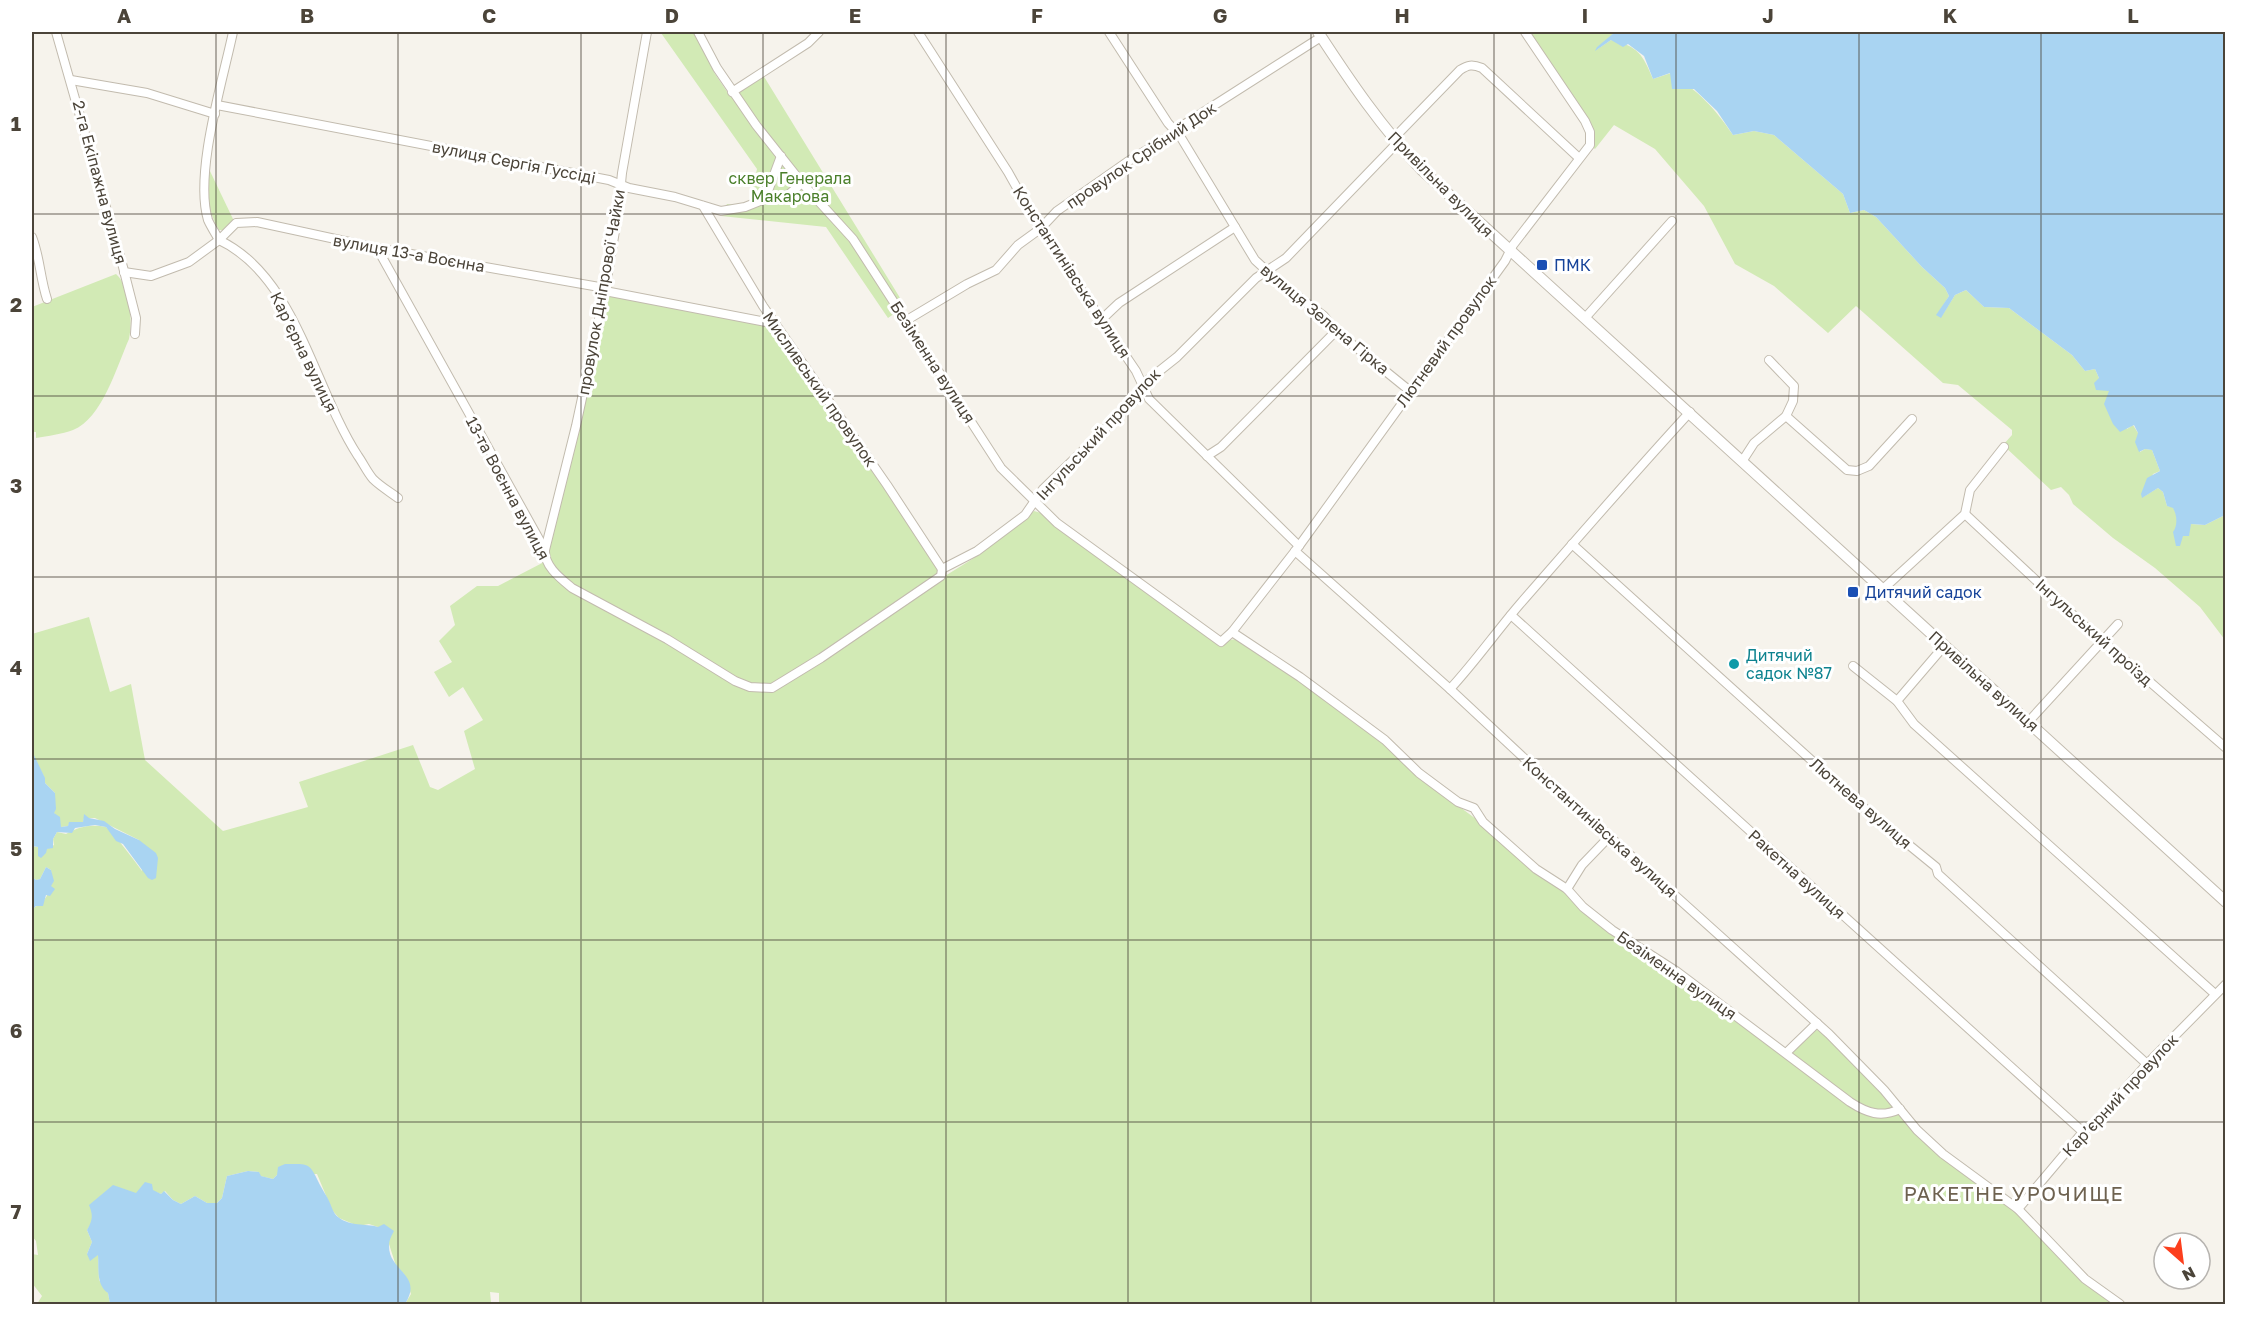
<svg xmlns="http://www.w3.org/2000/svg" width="2257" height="1336" viewBox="0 0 2257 1336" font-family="'Golos Text',sans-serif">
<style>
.green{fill:#d2eab5}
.water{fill:#a9d4f2}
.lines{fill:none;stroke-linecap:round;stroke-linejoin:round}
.minor-casing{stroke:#c2bbae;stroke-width:10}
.tertiary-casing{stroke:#c2bbae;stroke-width:12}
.minor{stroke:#fff;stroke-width:8}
.tertiary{stroke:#fff;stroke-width:10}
.grid{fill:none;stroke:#4b4439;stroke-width:1.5;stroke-opacity:0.55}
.transit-dot{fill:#1a4fb4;stroke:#fff;stroke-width:2}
.culture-dot{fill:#0f9aa8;stroke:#fff;stroke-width:2}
.labels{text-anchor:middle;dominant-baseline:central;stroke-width:6;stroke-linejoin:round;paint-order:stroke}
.street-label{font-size:16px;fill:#4b4439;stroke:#fff}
.park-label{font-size:16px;fill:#4a7f2a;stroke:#fff}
.transit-label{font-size:16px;fill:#164399;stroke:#fff;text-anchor:start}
.culture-label{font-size:16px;fill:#0d838f;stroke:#fff;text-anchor:start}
.quarter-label{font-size:20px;letter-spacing:1.5px;fill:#6e6250;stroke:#fff}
.neatline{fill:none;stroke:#4b4439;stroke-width:2}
.grid-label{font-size:20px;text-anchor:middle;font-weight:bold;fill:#4b4439}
</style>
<rect width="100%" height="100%" fill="#f6f3ec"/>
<g class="green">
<path d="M 654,32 L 695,32 L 715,74 L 730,96 L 763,75 L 905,306 L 888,318 L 826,227 L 721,216 L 727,204 L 739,205 L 750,201 L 757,169 L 661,33 Z"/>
<path d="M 1522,32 L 1615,32 L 1596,50 L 1611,40 C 1638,46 1643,55 1653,79 L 1671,73 C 1699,92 1714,107 1733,135 L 1754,131 L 1774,135 L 1843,194 L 1850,213 L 1864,210 L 1876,217 L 1922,267 L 1945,288 L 1949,296 L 1937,315 L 1941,317 L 1955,295 L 1966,290 L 1984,307 L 2009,308 L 2072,355 L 2085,371 L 2095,369 L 2099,378 L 2110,390 L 2127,429 L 2133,425 L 2138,433 L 2140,452 L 2145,449 L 2152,450 L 2160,471 L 2153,474 L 2143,497 L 2158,488 L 2163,492 L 2167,506 L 2173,507 C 2179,517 2176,526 2183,536 L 2191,524 L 2205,525 L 2225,515 L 2225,640 L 2200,607 L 2155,568 L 2113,538 L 2073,504 L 2069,495 L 2061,487 L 2051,490 L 2003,445 L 2012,435 L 2012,430 L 1958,385 L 1943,383 L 1856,306 L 1828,333 L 1774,286 L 1735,264 L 1704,206 L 1655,149 L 1614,125 L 1595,149 L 1588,143 L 1587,133 L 1583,122 Z"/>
<path d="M 209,169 L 233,219 L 233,224 L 223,230 L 219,230 C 207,211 207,190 209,169 Z"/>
<path d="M 116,274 C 130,286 133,322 129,339 C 117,366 102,419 73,430 C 62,434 48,436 36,438 L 36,432 L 32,432 L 32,307 Z"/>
<path d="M 613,295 L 765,324 L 779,332 L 945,576 L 974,558 L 1034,511 L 1041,513 L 1222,647 L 1229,640 L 1238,639 L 1384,741 L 1417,775 L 1488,828 L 1535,870 L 1862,1111 L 1899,1113 L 2016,1212 L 2114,1304 L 502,1304 L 499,1302 L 499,1293 L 490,1292 L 491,1302 L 488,1304 L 480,1303 L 477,1304 L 405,1304 L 411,1294 L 404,1274 L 396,1266 L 389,1244 L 378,1227 L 369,1224 L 358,1226 L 339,1218 L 332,1210 L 317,1174 L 277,1175 L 273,1179 L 260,1176 L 259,1172 L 248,1171 L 227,1176 L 222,1198 L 217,1203 L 207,1203 L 195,1196 L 181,1204 L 173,1200 L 165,1191 L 161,1194 C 140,1184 112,1204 93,1214 L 93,1221 L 87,1230 L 92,1242 L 87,1254 L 98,1255 L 99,1280 L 108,1293 L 110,1304 L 37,1304 L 42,1296 L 32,1283 L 32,1254 L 38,1255 L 36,1241 L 32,1236 L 32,919 L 34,913 L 32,910 C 35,906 41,904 44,900 C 51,892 52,881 51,870 L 46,867 L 40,879 L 36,880 L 32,877 L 32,846 L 47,849 L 54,845 L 53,839 L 57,832 L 66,834 C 79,826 92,824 106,827 C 120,841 130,855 142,871 L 139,840 L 95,818 L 84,818 L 83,822 L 70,822 L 68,826 L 61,827 L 54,813 L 55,793 L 45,783 C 45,769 28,759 33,744 L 32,742 L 32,634 L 89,617 L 110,692 L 131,684 L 145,760 L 223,831 L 308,807 L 299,782 L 413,745 L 430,787 L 438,790 L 475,769 L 464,731 L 483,720 L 463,687 L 449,697 L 434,672 L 452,662 L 439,641 L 455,625 L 450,606 L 477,586 L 498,586 L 546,561 L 607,297 Z"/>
<path d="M 1816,1030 L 1821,1031 L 1892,1103 L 1892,1109 L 1889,1112 L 1864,1108 L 1793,1055 L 1792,1053 Z"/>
</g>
<g class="water">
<path d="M 1615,32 L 2225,32 L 2225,515 L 2205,525 L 2191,524 L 2189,536 L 2183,536 L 2180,546 L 2176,546 L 2173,532 C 2178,525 2177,515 2173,508 L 2167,506 L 2163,492 L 2158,488 L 2142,498 L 2141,494 L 2147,478 L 2160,471 L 2152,450 L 2145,449 L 2139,452 L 2135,442 L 2138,433 L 2134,425 L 2120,432 L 2113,424 L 2104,404 L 2109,391 L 2096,390 L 2094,383 L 2099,378 L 2095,369 L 2085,371 L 2072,355 L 2009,308 L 1984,307 L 1966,290 L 1955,295 L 1941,318 L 1936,315 L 1949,296 L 1945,288 L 1922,267 L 1876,217 L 1864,210 L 1850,213 L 1843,194 L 1774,135 L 1754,131 L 1733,135 L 1717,111 L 1694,89 L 1672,89 L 1670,73 L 1653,79 L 1644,56 L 1628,44 L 1623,47 L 1611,40 L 1595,51 L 1597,47 Z"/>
<path d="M 32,751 L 45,778 L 45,783 L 55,793 L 56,809 L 54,813 L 60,817 L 61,827 L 68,826 L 69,822 L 83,822 L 84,814 L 89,818 L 104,821 L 115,829 L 139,840 L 156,853 L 158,858 L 156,878 L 152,880 L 148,878 L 123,844 L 116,841 L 106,827 L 95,825 L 75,828 L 72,833 L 57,832 L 53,839 L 53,848 L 47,849 L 46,853 L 41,858 L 38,856 L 38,847 L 32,846 Z"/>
<path d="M 46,867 L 51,870 L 54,881 L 51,886 L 55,889 L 50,896 L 46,895 L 43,906 L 36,906 L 32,910 L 32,877 L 36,880 L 40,879 Z"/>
<path d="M 285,1164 C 310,1164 309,1162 320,1185 C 323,1191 327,1196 329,1201 C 332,1207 333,1213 338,1217 C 351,1227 365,1223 378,1227 L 384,1224 L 394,1231 C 392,1235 389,1240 389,1245 C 388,1272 424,1274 405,1304 L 110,1304 L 108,1293 C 96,1285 99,1269 98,1255 L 90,1261 L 87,1254 L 92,1242 L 87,1230 C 93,1220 93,1215 89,1205 L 113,1185 L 136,1193 L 145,1182 L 152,1184 L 153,1190 L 161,1194 L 164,1191 L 173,1200 L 181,1204 L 195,1196 L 207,1203 L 217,1203 L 222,1198 L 227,1176 L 248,1171 L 259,1172 L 261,1176 L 273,1179 L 277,1175 L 278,1167 Z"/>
</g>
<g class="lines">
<g class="minor-casing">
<g id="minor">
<path d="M 56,32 L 123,267 L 136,318 L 135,334"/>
<path d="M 698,32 L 717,68 L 756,125 L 802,183 L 853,239 L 1001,468 L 1057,523 L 1221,642 L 1232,632 L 1299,546 L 1505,261 L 1513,245 L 1590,145 L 1590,132 L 1585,121 L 1525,32"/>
<path d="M 918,32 L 1008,172 L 1040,229 L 1136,371 L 1149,399 L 1299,546"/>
<path d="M 1109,32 L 1168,123 L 1180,136 L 1255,260 L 1280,283 L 1324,316 L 1336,331 L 1410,391"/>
<path d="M 71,80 L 147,93 L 215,114"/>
<path d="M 732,92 L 808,43 L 819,32"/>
<path d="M 217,105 L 609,180 L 629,188 L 675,197 L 721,211 L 745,207 L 765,199 L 788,195 L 802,183"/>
<path d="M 1393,139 L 1460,70 C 1468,65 1472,64 1482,68 L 1579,158"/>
<path d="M 765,199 L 781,156"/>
<path d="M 703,206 L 763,306 L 887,485 L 942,569"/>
<path d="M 32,237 C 40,257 40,278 47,299"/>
<path d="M 219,240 C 296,276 314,389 358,456 C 363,463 367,472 373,479 C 380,486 390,492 398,498"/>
<path d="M 219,240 C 216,234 211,227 208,220 C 194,173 223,80 233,32"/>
<path d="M 377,248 L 545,550 C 544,566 560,578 572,588 L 667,639 L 735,681 L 750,687 L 772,688 L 821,658 L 941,576 L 942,569 L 977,551 L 1025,515 L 1043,489 L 1136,399 L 1148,380 L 1177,357 L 1256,278 L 1286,258 L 1397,143"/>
<path d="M 124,272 L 151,276 L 189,262 L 219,240 L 236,223 L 257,222 L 377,248 L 605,288"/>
<path d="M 605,291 L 776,324"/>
<path d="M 1585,318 L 1672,221"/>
<path d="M 907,320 L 967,284 L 996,270 L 1018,245 L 1040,229 L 1057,211 L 1127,162 L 1168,137 L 1180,127 L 1321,37"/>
<path d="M 1101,320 L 1119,303 L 1235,227"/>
<path d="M 1786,416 L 1847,470 L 1857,471 L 1869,466 L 1912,419"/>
<path d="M 1207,456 L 1221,447 L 1336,331"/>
<path d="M 1743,460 L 1754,443 L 1786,416 L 1793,401 L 1794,386 L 1769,360"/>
<path d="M 1965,514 L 2102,642 L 2112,649 L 2226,748"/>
<path d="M 1572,544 L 1871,814 L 1936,867 L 1938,874 L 2147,1064"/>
<path d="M 545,550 L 576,426 L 605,291 L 618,213 L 622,173 L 647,32"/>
<path d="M 1295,551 L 1450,689 L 1570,801 L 1829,1034 L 1884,1090 L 1917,1130 L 1943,1154 L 2018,1209 L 2085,1279 L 2120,1304"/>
<path d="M 1883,589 L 1965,514 L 1970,490 L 2004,447"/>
<path d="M 1511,615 L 2083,1132"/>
<path d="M 1232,632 L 1300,677 L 1385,740 L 1419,773 L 1458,802 L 1474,808 L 1483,822 L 1536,869 L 1567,889 L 1583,907 L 1612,930 L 1676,971 L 1850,1102 C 1867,1113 1881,1118 1900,1109"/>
<path d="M 1945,645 L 1897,701 L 1914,724 L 2215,994"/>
<path d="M 1853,666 L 1897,701"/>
<path d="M 1450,689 C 1475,662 1496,632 1520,604 C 1576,540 1632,475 1690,412"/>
<path d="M 2029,721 L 2118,624"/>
<path d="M 1567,889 L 1582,865 L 1609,837"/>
<path d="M 1786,1053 L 1817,1023"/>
<path d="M 2018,1209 L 2083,1132 L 2094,1124 L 2147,1064 L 2226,984"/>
</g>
</g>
<g class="tertiary-casing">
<path id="tertiary" d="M 1318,32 C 1350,81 1381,127 1422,170 L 2226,902"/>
</g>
<use href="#minor" class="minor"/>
<use href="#tertiary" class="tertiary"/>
</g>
<path class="grid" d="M 216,32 L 216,1304M 398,32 L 398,1304M 581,32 L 581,1304M 763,32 L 763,1304M 946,32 L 946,1304M 1128,32 L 1128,1304M 1311,32 L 1311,1304M 1494,32 L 1494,1304M 1676,32 L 1676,1304M 1859,32 L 1859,1304M 2041,32 L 2041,1304M 32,214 L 2226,214M 32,396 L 2226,396M 32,577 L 2226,577M 32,759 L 2226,759M 32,940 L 2226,940M 32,1122 L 2226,1122"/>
<g class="transit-dot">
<rect x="1536" y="259" width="12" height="12" rx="3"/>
<rect x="1847" y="586" width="12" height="12" rx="3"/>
</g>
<circle class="culture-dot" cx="1734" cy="664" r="6"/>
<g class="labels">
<g class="street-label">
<text transform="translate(1141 155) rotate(-34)">провулок Срібний Док</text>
<text transform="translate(514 162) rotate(11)">вулиця Сергія Гуссіді</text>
<text transform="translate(100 182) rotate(75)">2-га Екіпажна вулиця</text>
<text transform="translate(1441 184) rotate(45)">Привільна вулиця</text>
<text transform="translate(409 253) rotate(10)">вулиця 13-а Воєнна</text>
<text transform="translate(1072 272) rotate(57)">Константинівська вулиця</text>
<text transform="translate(601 292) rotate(-80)">провулок Дніпрової Чайки</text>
<text transform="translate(1325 319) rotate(40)">вулиця Зелена Гірка</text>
<text transform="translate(1446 341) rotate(-54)">Лютневий провулок</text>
<text transform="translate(304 352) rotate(64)">Карʼєрна вулиця</text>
<text transform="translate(933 362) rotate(57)">Безіменна вулиця</text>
<text transform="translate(820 389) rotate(55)">Мисливський провулок</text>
<text transform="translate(1098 434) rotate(-47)">Інгульський провулок</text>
<text transform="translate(508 488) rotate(62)">13-та Воєнна вулиця</text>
<text transform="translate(2094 632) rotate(42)">Інгульський проїзд</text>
<text transform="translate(1984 681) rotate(42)">Привільна вулиця</text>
<text transform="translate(1861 803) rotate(41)">Лютнева вулиця</text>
<text transform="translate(1600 827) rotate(42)">Константинівська вулиця</text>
<text transform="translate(1797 874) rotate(42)">Ракетна вулиця</text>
<text transform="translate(1677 975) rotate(35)">Безіменна вулиця</text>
<text transform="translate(2120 1095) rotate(-47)">Карʼєрний провулок</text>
</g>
<g class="park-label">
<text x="790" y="178">сквер Генерала<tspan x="790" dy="18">Макарова</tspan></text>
</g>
<g class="transit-label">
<text x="1554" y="265">ПМК</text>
<text x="1865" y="592">Дитячий садок</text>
</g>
<g class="culture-label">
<text x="1746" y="655">Дитячий<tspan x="1746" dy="18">садок №87</tspan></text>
</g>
<g class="quarter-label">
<text x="2014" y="1193">РАКЕТНЕ УРОЧИЩЕ</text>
</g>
</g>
<rect width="2257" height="1336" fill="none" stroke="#ffffff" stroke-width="66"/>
<g transform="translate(2182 1261) rotate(152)"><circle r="28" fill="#ffffff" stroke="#b7b4b0" stroke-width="1.5"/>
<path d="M0-4.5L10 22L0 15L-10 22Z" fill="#fc3f1d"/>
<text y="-9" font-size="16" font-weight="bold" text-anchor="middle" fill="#4b4439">N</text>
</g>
<rect x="33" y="33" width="2191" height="1270" class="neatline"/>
<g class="grid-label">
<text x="124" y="23">A</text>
<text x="307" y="23">B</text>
<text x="489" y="23">C</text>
<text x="672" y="23">D</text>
<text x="855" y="23">E</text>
<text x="1037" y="23">F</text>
<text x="1220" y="23">G</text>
<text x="1402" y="23">H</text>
<text x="1585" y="23">I</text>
<text x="1768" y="23">J</text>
<text x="1950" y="23">K</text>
<text x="2133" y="23">L</text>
<text x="16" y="131">1</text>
<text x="16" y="312">2</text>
<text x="16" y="493">3</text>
<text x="16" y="675">4</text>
<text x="16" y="856">5</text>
<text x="16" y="1038">6</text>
<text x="16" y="1219">7</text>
</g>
</svg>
